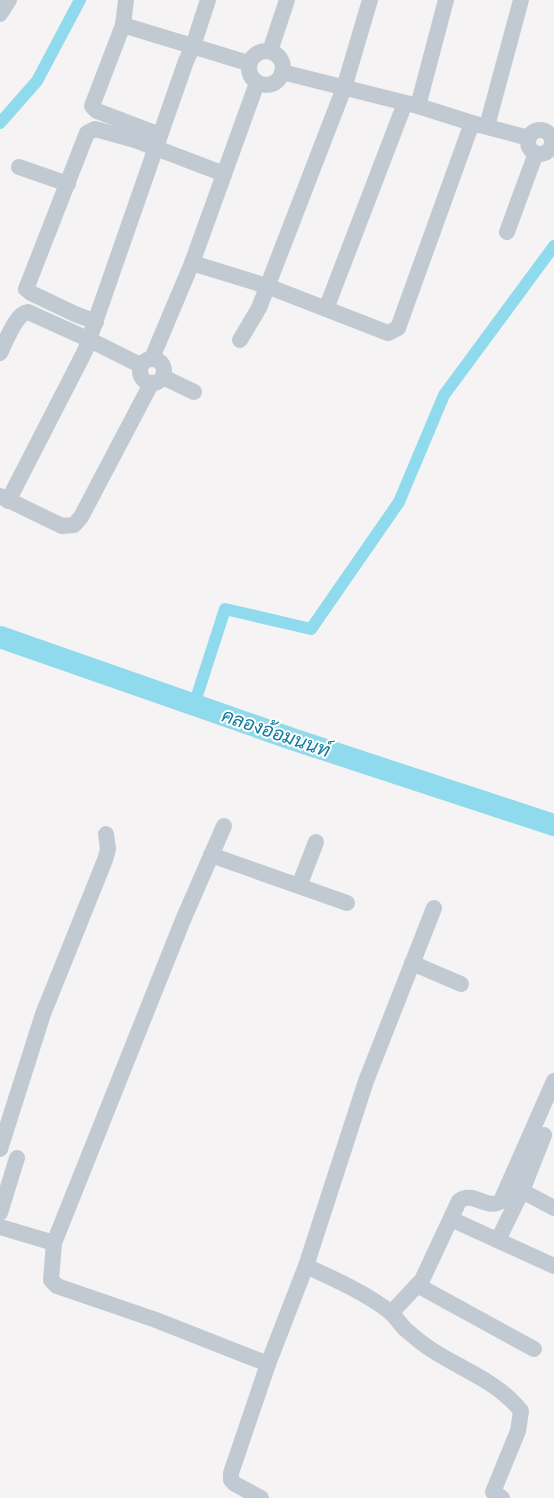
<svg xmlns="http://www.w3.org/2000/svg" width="554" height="1498" viewBox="0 0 554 1498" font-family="Jost,Sarabun,sans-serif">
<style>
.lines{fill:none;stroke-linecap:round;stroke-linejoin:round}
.canal{stroke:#90daee;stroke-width:12}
.river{stroke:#90daee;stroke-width:22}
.minor{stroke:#c1cad2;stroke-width:16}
.labels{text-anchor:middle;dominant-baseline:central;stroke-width:4;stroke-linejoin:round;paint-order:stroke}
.water-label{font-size:19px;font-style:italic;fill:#0c7c9b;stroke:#fff}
</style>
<rect width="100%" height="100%" fill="#f5f3f3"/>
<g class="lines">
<g class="canal">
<path d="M 0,123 L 37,81 L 80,0"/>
<path d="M 194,705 L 225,609 L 311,629 L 399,502 L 444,395 L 554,246"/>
</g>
<path class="river" d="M 0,637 L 292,739 L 554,825"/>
<g class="minor">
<path d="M 126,0 L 123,25 L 92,106 L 97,111 L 160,135"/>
<path d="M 0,14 L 9,0"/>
<path d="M 123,25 L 248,63"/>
<path d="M 270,51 L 287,0"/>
<circle cx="266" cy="68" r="17"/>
<path d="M 282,72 L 418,106 L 472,123 L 529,138"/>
<path d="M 418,106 L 446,0"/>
<path d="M 487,126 L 521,0"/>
<circle cx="540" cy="142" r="12"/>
<path d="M 19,167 L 68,184"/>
<path d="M 507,232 L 536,153"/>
<path d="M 192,263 L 267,286 L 388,333 L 398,328 L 472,123"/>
<path d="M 326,309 L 405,103"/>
<path d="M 96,322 L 75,314 L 31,293 L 26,289 L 87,133 L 95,129 L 135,140 L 224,174"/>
<path d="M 240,340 L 259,308 L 344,88 L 370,0"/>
<path d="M 0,353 C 6,342 15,314 28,312 L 90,340 L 140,365"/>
<path d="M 152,358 L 192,263 L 257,83"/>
<circle cx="152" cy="371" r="12"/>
<path d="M 163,377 L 194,392"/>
<path d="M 0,496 L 62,526 L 74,525 L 81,517 L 151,384"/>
<path d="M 8,501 L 85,351 L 186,61 L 193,46 L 208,0"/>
<path d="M 211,855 L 347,903"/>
<path d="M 299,886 L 316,842"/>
<path d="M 412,963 L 461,984"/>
<path d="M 0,1149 L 43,1014 L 105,860 L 108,849 L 106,834"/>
<path d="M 522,1191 L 554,1208"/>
<path d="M 0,1213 L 17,1158"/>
<path d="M 451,1219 L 554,1266"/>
<path d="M 0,1227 L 54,1243 L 51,1280 L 57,1286 L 156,1320 L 268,1364"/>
<path d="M 498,1240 L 522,1191 L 544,1135"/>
<path d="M 54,1243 L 183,920 L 224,826"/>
<path d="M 306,1266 C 334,1279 366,1293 390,1312 C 396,1317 400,1324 405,1329 C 412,1335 419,1341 426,1346 C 457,1368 497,1380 521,1411 L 518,1431 L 493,1492 L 502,1498"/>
<path d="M 417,1285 L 534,1349"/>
<path d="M 391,1313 L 422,1280 L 459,1201 C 473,1190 487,1211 501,1201 L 554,1081"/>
<path d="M 261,1498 L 235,1484 L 231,1480 L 231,1473 L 268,1364 L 306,1266 L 366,1081 L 434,908"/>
</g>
</g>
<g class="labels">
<g class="water-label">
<text transform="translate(276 733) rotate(19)">คลองอ้อมนนท์</text>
</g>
</g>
</svg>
